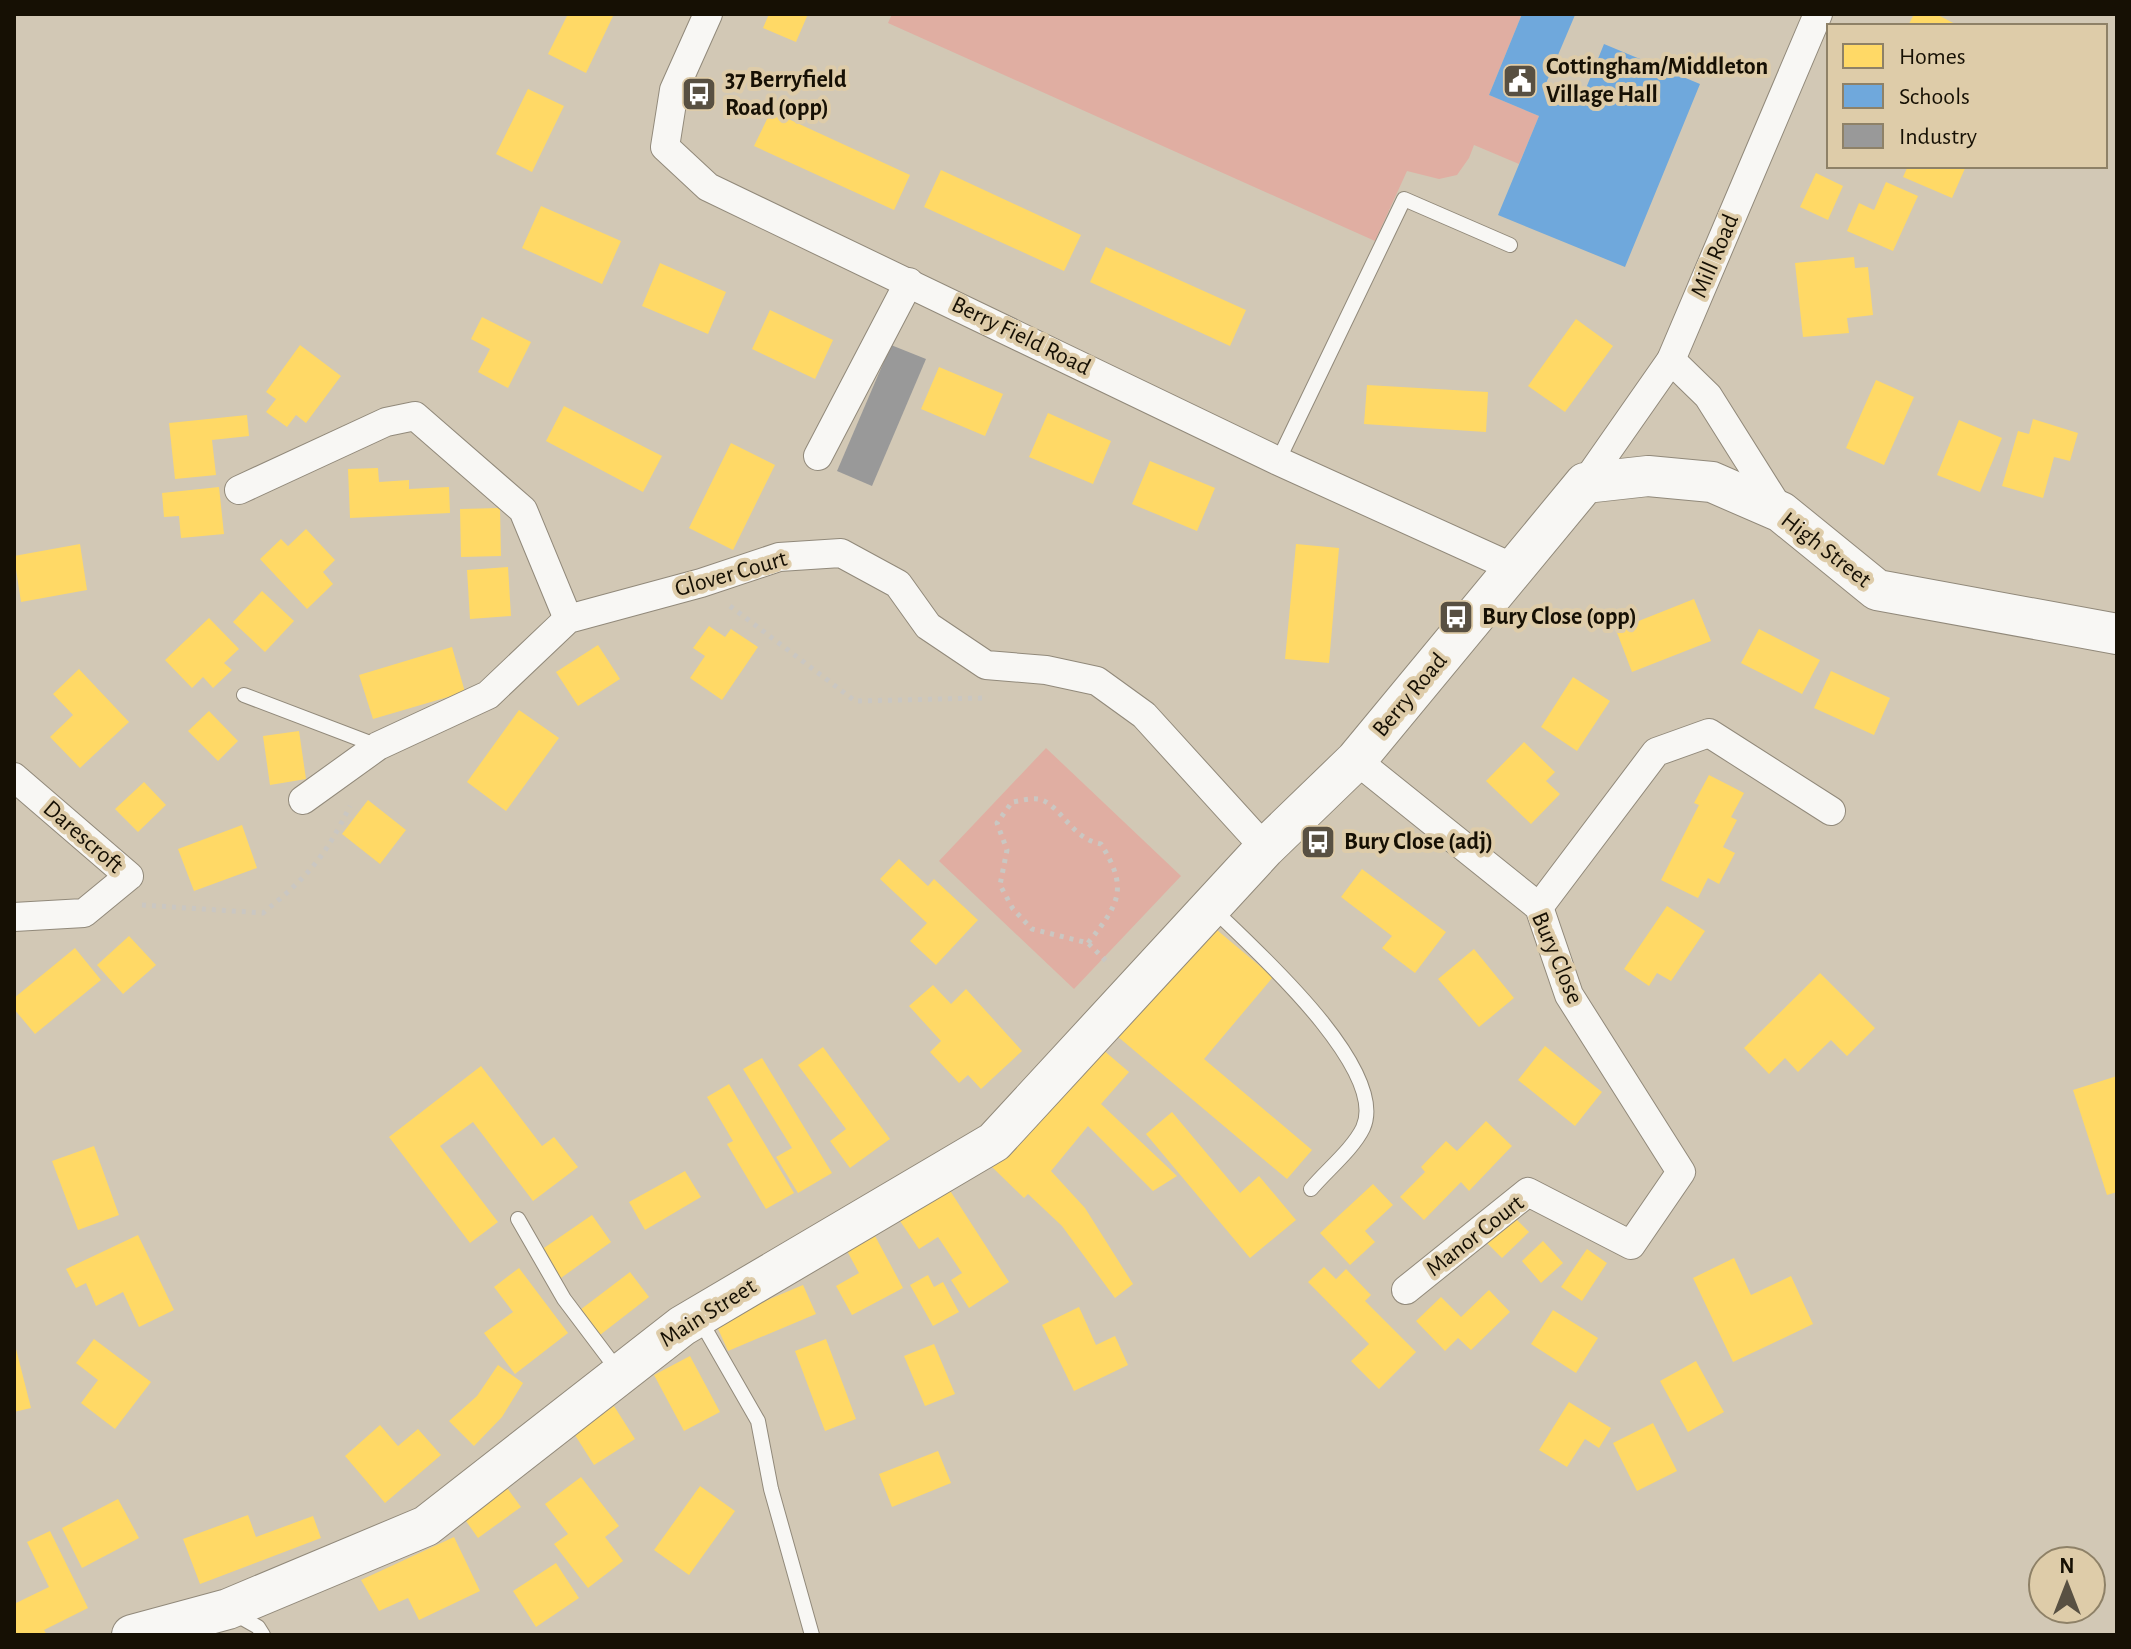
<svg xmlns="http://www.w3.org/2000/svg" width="2131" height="1649" viewBox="0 0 2131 1649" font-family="'Alegreya Sans',sans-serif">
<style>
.green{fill:#e0aea2}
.homes{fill:#ffd966}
.schools{fill:#6fa8dc}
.industry{fill:#999}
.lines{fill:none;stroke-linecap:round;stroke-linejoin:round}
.service-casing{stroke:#91897a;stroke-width:16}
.minor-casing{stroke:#91897a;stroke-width:30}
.secondary-casing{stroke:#91897a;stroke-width:42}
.path{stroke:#cac7c2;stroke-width:5;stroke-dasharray:4 6;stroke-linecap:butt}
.service{stroke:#f8f7f4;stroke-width:14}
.minor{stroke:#f8f7f4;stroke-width:28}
.secondary{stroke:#f8f7f4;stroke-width:40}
.labels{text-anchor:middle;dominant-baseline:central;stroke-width:8;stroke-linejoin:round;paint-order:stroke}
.poi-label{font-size:24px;font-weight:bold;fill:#161004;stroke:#decca9;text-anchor:start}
.street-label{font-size:24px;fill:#161004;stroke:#decca9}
</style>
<rect width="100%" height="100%" fill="#d2c8b5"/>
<g class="green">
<path d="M 892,14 L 1522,14 L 1489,95 L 1539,116 L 1519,164 L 1474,145 L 1469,158 L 1457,175 L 1439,179 L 1407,171 L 1375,241 L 888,23 Z"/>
<path d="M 1046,748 L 1181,876 L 1074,989 L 939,861 Z"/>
</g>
<g class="homes">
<path d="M 568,14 L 614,14 L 586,73 L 548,54 Z"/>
<path d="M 769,14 L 808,14 L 796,42 L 763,28 Z"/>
<path d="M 1914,14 L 1936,14 L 1959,26 L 1908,26 Z"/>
<path d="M 528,89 L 564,106 L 532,172 L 496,154 Z"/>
<path d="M 771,111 L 910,175 L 894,210 L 754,146 Z"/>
<path d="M 1908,166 L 1966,166 L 1952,198 L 1903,177 Z"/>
<path d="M 941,170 L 1081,235 L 1064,271 L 924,207 Z"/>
<path d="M 1816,173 L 1843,186 L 1828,220 L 1800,207 Z"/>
<path d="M 1886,182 L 1918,196 L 1893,251 L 1847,231 L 1859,203 L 1874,210 Z"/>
<path d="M 541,206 L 621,241 L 602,284 L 522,248 Z"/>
<path d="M 1106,247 L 1246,310 L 1230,346 L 1090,282 Z"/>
<path d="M 1854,257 L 1855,268 L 1868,267 L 1873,315 L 1847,318 L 1849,333 L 1803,337 L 1795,263 Z"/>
<path d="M 660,263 L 726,292 L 708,334 L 642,306 Z"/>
<path d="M 770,310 L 833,340 L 815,379 L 752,349 Z"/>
<path d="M 482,317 L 531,342 L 508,388 L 478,372 L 490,349 L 471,339 Z"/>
<path d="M 1576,319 L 1613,346 L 1565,412 L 1528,386 Z"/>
<path d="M 300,345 L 341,376 L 306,423 L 296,415 L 287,427 L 266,412 L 276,399 L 266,392 Z"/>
<path d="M 939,367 L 1003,394 L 985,436 L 921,409 Z"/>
<path d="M 1876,380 L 1914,397 L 1884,465 L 1846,448 Z"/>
<path d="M 1367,385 L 1488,392 L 1486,432 L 1364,424 Z"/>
<path d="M 564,406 L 662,456 L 643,492 L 546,441 Z"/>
<path d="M 1048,413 L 1111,441 L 1093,484 L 1029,457 Z"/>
<path d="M 247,415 L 249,436 L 212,440 L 216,475 L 175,479 L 169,423 Z"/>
<path d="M 2033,419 L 2078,433 L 2070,461 L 2054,457 L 2043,498 L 2002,486 L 2018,431 L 2029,434 Z"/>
<path d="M 1959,420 L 2002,438 L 1980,492 L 1937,475 Z"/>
<path d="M 731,443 L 775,465 L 733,550 L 689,528 Z"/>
<path d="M 1150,461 L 1215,488 L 1197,531 L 1132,504 Z"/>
<path d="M 378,468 L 379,482 L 409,480 L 409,489 L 449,487 L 450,513 L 350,518 L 348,469 Z"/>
<path d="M 219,487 L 224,534 L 181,538 L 179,516 L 164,517 L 162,493 Z"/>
<path d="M 500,508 L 501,556 L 461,557 L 460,509 Z"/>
<path d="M 306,529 L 335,560 L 323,572 L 333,584 L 307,609 L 260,559 L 281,539 L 288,546 Z"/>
<path d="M 80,544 L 87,590 L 21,602 L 14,556 Z"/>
<path d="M 1296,544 L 1339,548 L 1329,663 L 1285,659 Z"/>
<path d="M 508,567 L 511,616 L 470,619 L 467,570 Z"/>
<path d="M 262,591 L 294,621 L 265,652 L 233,622 Z"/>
<path d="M 1694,599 L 1711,641 L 1632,672 L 1616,630 Z"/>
<path d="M 209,618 L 239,649 L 224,663 L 232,670 L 213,688 L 203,677 L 192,688 L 165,660 Z"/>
<path d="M 709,626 L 725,637 L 731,629 L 758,647 L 722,700 L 690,678 L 705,656 L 693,648 Z"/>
<path d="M 1759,629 L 1820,660 L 1802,694 L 1741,663 Z"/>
<path d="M 598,645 L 620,679 L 578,706 L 556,672 Z"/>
<path d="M 452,647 L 465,692 L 373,719 L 359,675 Z"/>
<path d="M 79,669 L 129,722 L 80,768 L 50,737 L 73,715 L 53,694 Z"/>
<path d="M 1831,671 L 1890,698 L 1874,735 L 1814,708 Z"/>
<path d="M 1573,677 L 1610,701 L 1577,751 L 1541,727 Z"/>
<path d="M 519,710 L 559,738 L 506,811 L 467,782 Z"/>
<path d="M 209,711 L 238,741 L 218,761 L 188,731 Z"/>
<path d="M 299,731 L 306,779 L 270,785 L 263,736 Z"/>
<path d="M 1524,742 L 1555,772 L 1546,781 L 1560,794 L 1531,824 L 1486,781 Z"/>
<path d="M 1709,775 L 1744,793 L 1731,817 L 1737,820 L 1723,847 L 1735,853 L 1719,884 L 1708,878 L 1698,898 L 1661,880 L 1699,805 L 1694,803 Z"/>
<path d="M 144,782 L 166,805 L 138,832 L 115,809 Z"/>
<path d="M 368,800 L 406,830 L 380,864 L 342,834 Z"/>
<path d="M 242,825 L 257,868 L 194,891 L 178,849 Z"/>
<path d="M 899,859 L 928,886 L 934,879 L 978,920 L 936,965 L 910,941 L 927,923 L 880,879 Z"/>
<path d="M 1362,869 L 1446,932 L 1415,973 L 1382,948 L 1392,936 L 1341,897 Z"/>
<path d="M 1667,906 L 1705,931 L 1671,981 L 1657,973 L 1649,986 L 1624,969 Z"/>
<path d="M 1211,925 L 1273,977 L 1204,1059 L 1312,1150 L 1287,1179 L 1117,1036 Z"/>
<path d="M 129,936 L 156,965 L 123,994 L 97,965 Z"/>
<path d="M 75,948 L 101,980 L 35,1034 L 14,1009 L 14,998 Z"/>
<path d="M 1474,949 L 1514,998 L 1479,1027 L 1438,979 Z"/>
<path d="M 1820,973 L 1875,1028 L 1847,1056 L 1831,1040 L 1798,1072 L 1785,1058 L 1769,1074 L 1744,1048 Z"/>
<path d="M 933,985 L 951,1004 L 966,989 L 1022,1051 L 981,1089 L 968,1075 L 959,1083 L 930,1052 L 941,1041 L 909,1006 Z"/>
<path d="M 1545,1046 L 1602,1092 L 1575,1126 L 1518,1080 Z"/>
<path d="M 823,1047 L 890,1139 L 850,1168 L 830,1141 L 846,1129 L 798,1065 Z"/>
<path d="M 1102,1049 L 1129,1072 L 1101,1104 L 1177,1176 L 1153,1191 L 1088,1126 L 1051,1171 L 1085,1208 L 1133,1284 L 1115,1298 L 1062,1226 L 1028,1194 L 1024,1198 L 991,1166 Z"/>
<path d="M 762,1058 L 832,1173 L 798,1193 L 776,1157 L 792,1148 L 743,1069 Z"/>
<path d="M 481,1066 L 542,1146 L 554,1137 L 578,1167 L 533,1201 L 473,1122 L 440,1146 L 498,1222 L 470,1243 L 389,1137 Z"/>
<path d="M 2117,1076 L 2117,1192 L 2107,1195 L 2073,1090 Z"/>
<path d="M 729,1084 L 794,1193 L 766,1209 L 727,1144 L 733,1141 L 707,1097 Z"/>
<path d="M 1172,1112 L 1240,1193 L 1259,1176 L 1296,1220 L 1250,1258 L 1146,1134 Z"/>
<path d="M 1486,1121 L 1512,1146 L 1469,1191 L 1461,1182 L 1424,1220 L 1400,1197 L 1425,1172 L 1421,1167 L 1446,1141 L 1457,1151 Z"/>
<path d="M 94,1146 L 119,1215 L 78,1230 L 52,1161 Z"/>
<path d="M 685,1171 L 701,1197 L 645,1230 L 629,1202 Z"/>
<path d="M 1373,1184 L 1393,1205 L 1365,1231 L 1375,1242 L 1350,1265 L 1320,1233 Z"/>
<path d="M 949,1189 L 1009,1282 L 969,1308 L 951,1280 L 962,1273 L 938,1237 L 919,1249 L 900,1221 Z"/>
<path d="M 1509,1212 L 1529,1232 L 1502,1258 L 1482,1238 Z"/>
<path d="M 592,1215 L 611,1242 L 561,1278 L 541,1250 Z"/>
<path d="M 874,1234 L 903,1288 L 852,1315 L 836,1286 L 859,1273 L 846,1249 Z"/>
<path d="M 138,1235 L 174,1310 L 139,1327 L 123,1292 L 96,1306 L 86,1283 L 76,1288 L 66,1269 Z"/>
<path d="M 1543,1241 L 1563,1263 L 1541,1283 L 1522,1261 Z"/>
<path d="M 1587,1249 L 1607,1263 L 1582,1301 L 1561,1287 Z"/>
<path d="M 1734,1258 L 1751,1295 L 1791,1276 L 1813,1324 L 1733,1362 L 1693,1278 Z"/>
<path d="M 1324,1267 L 1336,1279 L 1346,1269 L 1371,1295 L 1365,1301 L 1416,1352 L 1379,1389 L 1351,1361 L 1369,1344 L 1308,1282 Z"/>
<path d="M 519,1268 L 568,1333 L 515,1374 L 484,1333 L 513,1312 L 494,1287 Z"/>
<path d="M 630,1272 L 649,1297 L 600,1335 L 580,1310 Z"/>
<path d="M 928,1275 L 934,1287 L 943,1282 L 959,1312 L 933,1326 L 910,1285 Z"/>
<path d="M 803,1285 L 816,1314 L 728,1351 L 715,1322 Z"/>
<path d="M 1489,1290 L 1510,1312 L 1471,1350 L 1458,1338 L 1445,1351 L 1416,1321 L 1441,1297 L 1461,1317 Z"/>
<path d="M 1079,1307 L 1096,1345 L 1115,1336 L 1128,1365 L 1074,1391 L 1042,1325 Z"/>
<path d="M 1553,1310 L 1598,1338 L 1576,1373 L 1531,1344 Z"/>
<path d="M 94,1339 L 151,1382 L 115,1429 L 81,1403 L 98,1380 L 76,1363 Z"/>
<path d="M 826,1339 L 856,1419 L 825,1431 L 795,1351 Z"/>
<path d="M 14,1341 L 31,1408 L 14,1412 Z"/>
<path d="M 934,1344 L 955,1394 L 925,1406 L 904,1356 Z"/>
<path d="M 690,1356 L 720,1412 L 684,1431 L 654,1375 Z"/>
<path d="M 1696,1361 L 1724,1412 L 1688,1432 L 1660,1381 Z"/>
<path d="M 498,1365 L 523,1383 L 502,1417 L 474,1446 L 449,1421 L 477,1396 Z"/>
<path d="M 1569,1402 L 1611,1428 L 1599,1448 L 1585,1439 L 1567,1467 L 1539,1450 Z"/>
<path d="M 614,1406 L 635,1439 L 594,1465 L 573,1432 Z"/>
<path d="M 1653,1423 L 1677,1471 L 1637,1491 L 1613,1443 Z"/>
<path d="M 380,1425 L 398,1446 L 418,1429 L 441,1455 L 385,1503 L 345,1456 Z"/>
<path d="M 938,1451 L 951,1483 L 892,1507 L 879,1474 Z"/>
<path d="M 581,1477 L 619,1526 L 605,1537 L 623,1561 L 588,1588 L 554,1544 L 568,1534 L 545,1504 Z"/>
<path d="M 502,1481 L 521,1507 L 478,1538 L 459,1511 Z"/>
<path d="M 700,1486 L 735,1511 L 689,1575 L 654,1550 Z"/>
<path d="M 118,1499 L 139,1538 L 82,1568 L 62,1528 Z"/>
<path d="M 248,1515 L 256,1537 L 313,1516 L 321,1538 L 200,1584 L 183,1539 Z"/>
<path d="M 50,1531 L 88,1608 L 44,1630 L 47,1635 L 14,1635 L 14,1604 L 49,1587 L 27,1542 Z"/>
<path d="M 454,1537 L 480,1591 L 419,1620 L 408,1598 L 379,1611 L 361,1580 Z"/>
<path d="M 556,1563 L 579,1598 L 536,1627 L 513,1591 Z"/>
</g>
<path class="schools" d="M 1522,14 L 1575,15 L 1544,88 L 1580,103 L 1604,44 L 1700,84 L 1625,267 L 1498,215 L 1539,116 L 1489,95 Z"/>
<path class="industry" d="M 891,345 L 926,359 L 872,486 L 837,471 Z"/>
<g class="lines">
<g class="service-casing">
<g id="service">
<path d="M 1278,461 L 1404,199 L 1510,245"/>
<path d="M 244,695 L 378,746"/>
<path d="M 1212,908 C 1251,946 1390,1069 1363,1128 C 1353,1149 1326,1171 1311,1189"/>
<path d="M 518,1219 L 564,1299 L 619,1372"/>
<path d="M 700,1320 L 758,1421 L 771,1489 L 812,1635"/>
<path d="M 235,1614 L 258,1627 L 263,1635"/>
</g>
</g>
<g class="minor-casing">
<g id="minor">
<path d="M 708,14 L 674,90 L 665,147 L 708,187 L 1278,461 L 1516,569"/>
<path d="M 1671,360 L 1708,396 L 1781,512"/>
<path d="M 818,456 L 909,282"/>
<path d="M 1585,483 L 1671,360 L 1818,14"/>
<path d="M 239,490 L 386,422 L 415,416 L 523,510 L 568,619"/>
<path d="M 1356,760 L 1539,907 L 1569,995 L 1681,1172 L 1631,1245 L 1528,1192 L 1406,1290"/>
<path d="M 14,777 L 129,876 L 84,913 L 14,917"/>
<path d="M 303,800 L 378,746 L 488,695 L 568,619 L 701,583 L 779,557 L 841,553 L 898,584 L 928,626 L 986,665 L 1046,670 L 1097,681 L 1144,715 L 1265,848"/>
<path d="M 1539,907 L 1656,752 L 1709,733 L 1831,811"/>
</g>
</g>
<g class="secondary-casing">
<path id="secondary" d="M 132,1635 L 228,1609 L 426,1526 L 682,1326 L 994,1142 L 1265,848 L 1356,760 L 1585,483 L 1648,476 L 1712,482 L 1781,512 L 1877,590 L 2117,634"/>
</g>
<g class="path">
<path d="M 730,606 L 855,701 L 984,698"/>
<path d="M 142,905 L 263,913 C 308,876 324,859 350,806"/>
<path d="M 1088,943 C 1119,904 1129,889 1101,844 C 1071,839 1060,803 1038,799 C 1030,798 1019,801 1012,802 L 997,823 L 1007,850 L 1000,885 L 1013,909 L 1032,929 L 1088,943 L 1109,964"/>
</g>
<use href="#service" class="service"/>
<use href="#minor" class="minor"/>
<use href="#secondary" class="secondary"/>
</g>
<defs>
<g id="civic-square" transform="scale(1.8)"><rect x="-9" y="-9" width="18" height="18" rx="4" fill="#585042" stroke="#decca9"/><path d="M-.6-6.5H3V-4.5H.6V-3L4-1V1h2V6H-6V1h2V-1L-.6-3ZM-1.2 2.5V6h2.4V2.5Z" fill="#fff"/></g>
<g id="bus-square" transform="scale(1.8)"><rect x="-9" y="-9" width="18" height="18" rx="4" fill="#585042" stroke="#decca9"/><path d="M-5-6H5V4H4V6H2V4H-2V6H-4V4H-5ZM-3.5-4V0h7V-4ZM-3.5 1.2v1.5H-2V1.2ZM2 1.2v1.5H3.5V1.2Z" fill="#fff"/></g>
</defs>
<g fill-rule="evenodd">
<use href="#civic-square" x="1520" y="81"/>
<use href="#bus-square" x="699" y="94"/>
<use href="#bus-square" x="1456" y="617"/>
<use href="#bus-square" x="1318" y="842"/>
</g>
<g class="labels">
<g class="poi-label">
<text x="1546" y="67">Cottingham/Middleton<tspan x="1546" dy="28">Village Hall</tspan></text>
<text x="725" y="80">37 Berryfield<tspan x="725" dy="28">Road (opp)</tspan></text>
<text x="1482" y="617">Bury Close (opp)</text>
<text x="1344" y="842">Bury Close (adj)</text>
</g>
<g class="street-label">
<text transform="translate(1715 256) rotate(-67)">Mill Road</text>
<text transform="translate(1021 336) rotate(26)">Berry Field Road</text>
<text transform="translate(1826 550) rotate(38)">High Street</text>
<text transform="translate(731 574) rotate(-16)">Glover Court</text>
<text transform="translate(1410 695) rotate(-50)">Berry Road</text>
<text transform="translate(83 837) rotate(41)">Darescroft</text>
<text transform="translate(1557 958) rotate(67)">Bury Close</text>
<text transform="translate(1475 1236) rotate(-38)">Manor Court</text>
<text transform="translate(708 1313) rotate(-32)">Main Street</text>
</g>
</g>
<rect width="2131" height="1649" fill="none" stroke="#161004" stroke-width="32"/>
<rect x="1827" y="24" width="280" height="144" fill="#decca9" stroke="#8e8167" stroke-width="2"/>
<rect x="1843" y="44" width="40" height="24" fill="#ffd966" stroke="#8e8167" stroke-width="2"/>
<text x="1899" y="64" font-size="24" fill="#161004">Homes</text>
<rect x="1843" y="84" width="40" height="24" fill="#6fa8dc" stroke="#8e8167" stroke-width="2"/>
<text x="1899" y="104" font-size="24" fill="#161004">Schools</text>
<rect x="1843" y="124" width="40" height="24" fill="#999999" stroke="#8e8167" stroke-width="2"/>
<text x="1899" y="144" font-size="24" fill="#161004">Industry</text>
<g transform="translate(2067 1585)"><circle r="38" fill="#decca9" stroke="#8e8167" stroke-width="2"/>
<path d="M0-6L14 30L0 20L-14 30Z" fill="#585042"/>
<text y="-12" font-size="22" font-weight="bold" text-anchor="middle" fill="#161004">N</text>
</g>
</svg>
